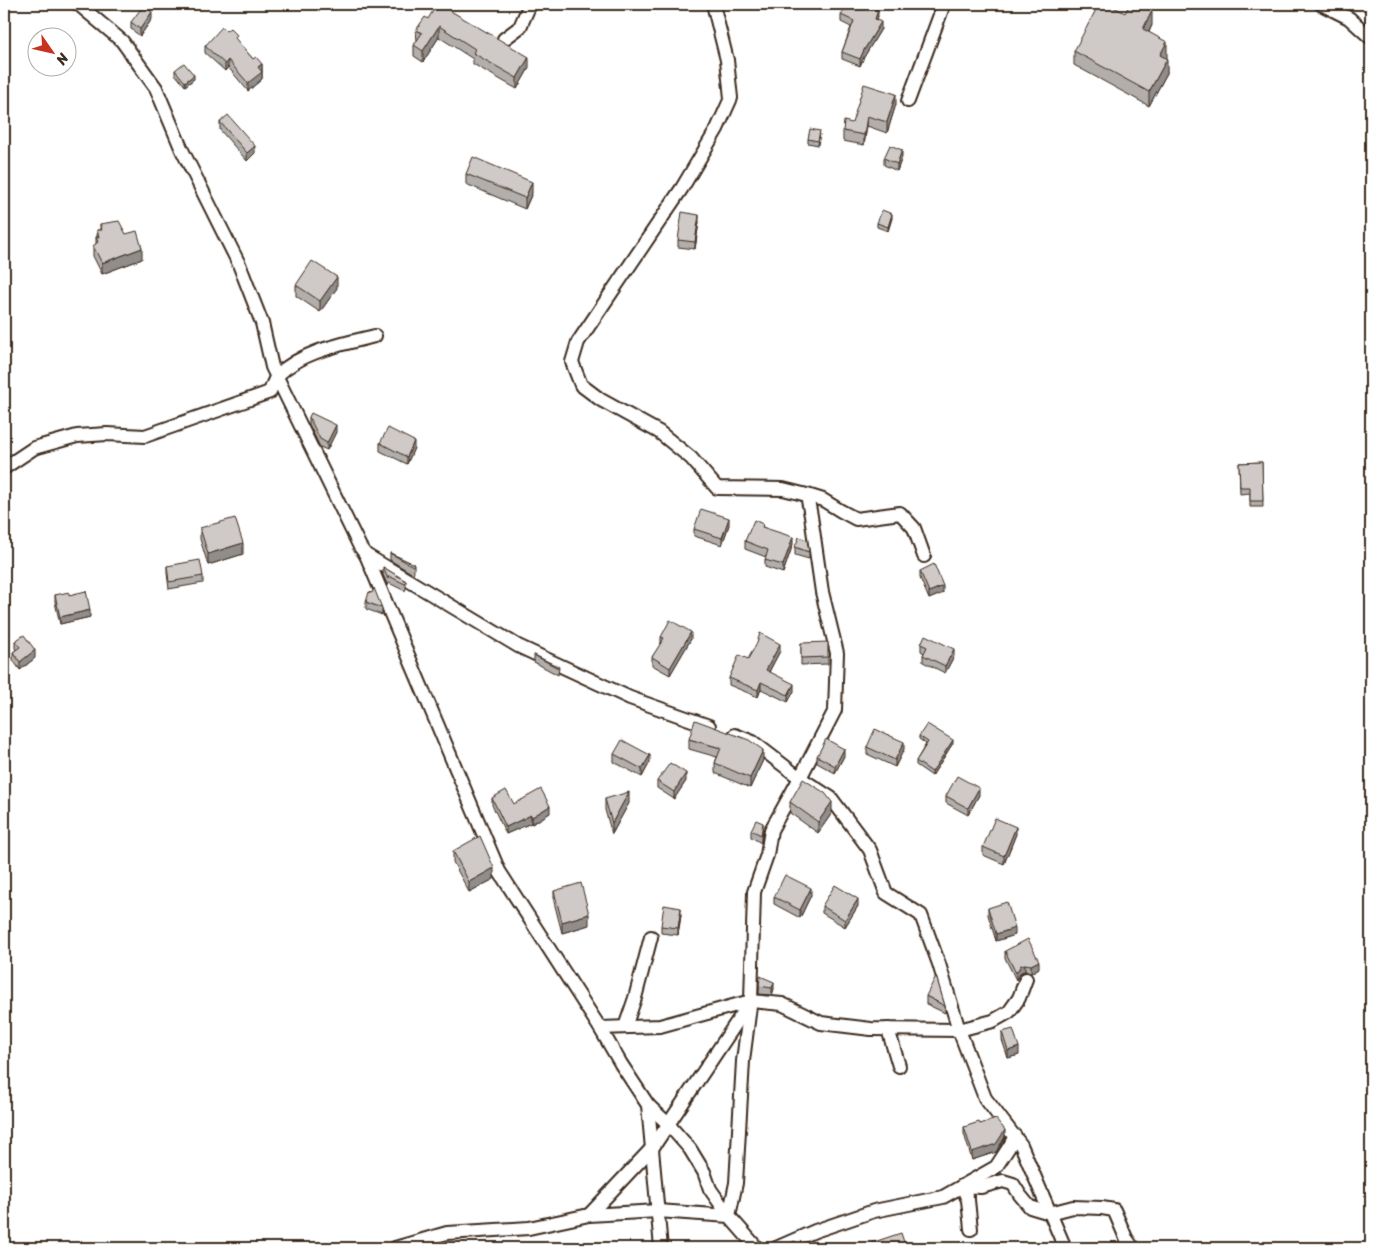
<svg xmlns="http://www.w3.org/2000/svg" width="1375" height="1252" viewBox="0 0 1375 1252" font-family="Sriracha,sans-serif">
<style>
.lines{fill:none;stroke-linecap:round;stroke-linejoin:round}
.minor-casing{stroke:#3b2a1e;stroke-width:16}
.minor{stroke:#fff;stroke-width:12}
.wall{fill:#b2aeab;stroke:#3b2a1e}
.shaded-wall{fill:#918d8b;stroke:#3b2a1e}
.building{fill:#cfcac7;stroke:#3b2a1e}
</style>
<rect width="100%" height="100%" fill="#fff"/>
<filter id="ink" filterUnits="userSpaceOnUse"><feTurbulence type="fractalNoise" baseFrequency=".02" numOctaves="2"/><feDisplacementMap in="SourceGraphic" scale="10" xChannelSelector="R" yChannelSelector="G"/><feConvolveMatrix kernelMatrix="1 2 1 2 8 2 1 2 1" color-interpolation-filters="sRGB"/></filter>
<g filter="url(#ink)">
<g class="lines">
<g class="minor-casing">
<g id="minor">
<path d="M 78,4 L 122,41 L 156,88 L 182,150 L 239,264 L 262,323 L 272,367 L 360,547 L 366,555 L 499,871 L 600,1028 L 621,1064 L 648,1105 L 661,1248"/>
<path d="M 1321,4 L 1349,18 L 1371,38"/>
<path d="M 504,39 L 520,27 L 530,4"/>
<path d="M 908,101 L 944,4"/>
<path d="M 4,468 L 34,448 L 77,436 L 107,434 L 145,436 L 270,392 C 272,386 274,379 278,375 C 302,351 343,344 375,336"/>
<path d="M 807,495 L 823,500 L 841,511 L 856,519 L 900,513 L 914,528 L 924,556"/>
<path d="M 366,555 L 518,646 L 630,698 L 709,726"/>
<path d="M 735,735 L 753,742 L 800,778 L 831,798 L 870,850 L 886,893 L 921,915 L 939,964 L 959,1030 L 985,1098 L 1021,1145 L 1065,1248"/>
<path d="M 625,1027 L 635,998 L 651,937"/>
<path d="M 600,1028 L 660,1026 L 751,1001 L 782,1004 L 821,1023 L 871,1029 L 959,1030 L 993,1021 L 1009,1012 L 1019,998 L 1026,979"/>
<path d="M 888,1029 L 899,1066"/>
<path d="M 648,1105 L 668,1124 L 690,1149 L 704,1172 L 710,1189 L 729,1216"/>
<path d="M 589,1215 L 653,1147 L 751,1001 L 754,892 L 767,855 L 771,830 L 800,778 L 835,710 L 837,653 L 822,592 L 811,516 L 807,495 L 783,489 L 717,488 L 691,458 L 659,432 L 601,400 L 581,385 L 572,362 L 578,342 L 682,188 L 717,129 L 731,98 L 727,60 L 713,4"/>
<path d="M 729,1216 L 736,1183 L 743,1061 L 750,1006"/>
<path d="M 971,1229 L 968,1200 L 962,1186 L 981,1187 L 1003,1181 L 1013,1184 L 1020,1195 L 1030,1207 L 1050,1213 L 1073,1207 L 1102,1208 L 1114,1210 L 1126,1238 L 1133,1248"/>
<path d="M 395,1248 L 447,1233 L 529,1228 L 589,1215 L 658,1211 L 729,1216 L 757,1248"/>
<path d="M 776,1248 L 815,1231 L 874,1211 L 943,1197 L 996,1167 L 1009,1147 L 1015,1136"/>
</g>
</g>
<use href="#minor" class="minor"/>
</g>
<g class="wall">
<path d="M 857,10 L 878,16 L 877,20 L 881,29 L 864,57 L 860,66 L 842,59 L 842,52 L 851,27 L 841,22 L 841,15 Z"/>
<path d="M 451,11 L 529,68 L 517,89 L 473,64 L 473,59 L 439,37 L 423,62 L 414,56 L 414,45 L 417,41 L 416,30 L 428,19 Z"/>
<path d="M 1125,13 L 1152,25 L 1149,32 L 1167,57 L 1166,59 L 1167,73 L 1149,106 L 1074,65 L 1074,51 Z"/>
<path d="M 152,19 L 140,36 L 131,29 L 131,22 Z"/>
<path d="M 237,41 L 253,59 L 262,64 L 262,79 L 248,91 L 228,67 L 225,71 L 205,53 L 205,46 Z"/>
<path d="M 175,70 L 194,79 L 185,86 L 175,74 Z"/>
<path d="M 896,104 L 887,133 L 867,126 L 864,145 L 843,141 L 843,131 L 852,123 Z"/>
<path d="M 220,122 L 255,153 L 247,161 L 220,130 Z"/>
<path d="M 820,134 L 818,145 L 808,143 L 808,139 Z"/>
<path d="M 902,157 L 897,171 L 884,165 L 884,158 Z"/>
<path d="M 466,174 L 532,193 L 525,209 L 466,184 Z"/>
<path d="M 892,218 L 888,231 L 877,227 L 877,223 Z"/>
<path d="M 699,222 L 695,249 L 678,247 L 678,240 Z"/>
<path d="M 100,224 L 126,234 L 142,259 L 102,274 L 93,256 L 93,246 L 96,244 L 96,237 L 97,237 L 97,230 L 100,230 Z"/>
<path d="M 296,285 L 337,288 L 320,312 L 296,296 Z"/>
<path d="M 309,417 L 336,432 L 327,450 L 320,447 L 309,424 Z"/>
<path d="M 380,443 L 414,448 L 407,464 L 380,451 Z"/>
<path d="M 1262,462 L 1263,507 L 1250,507 L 1250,493 L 1240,494 L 1239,463 Z"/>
<path d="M 729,525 L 722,545 L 694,536 L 694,529 Z"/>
<path d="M 763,527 L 793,544 L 783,573 L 765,567 L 765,560 L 766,557 L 745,549 L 745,541 Z"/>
<path d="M 200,528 L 243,554 L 208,565 L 200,539 Z"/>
<path d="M 795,547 L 809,552 L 809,559 L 795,555 Z"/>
<path d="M 390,553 L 414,564 L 414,571 L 413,574 L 390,560 Z"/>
<path d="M 167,566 L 203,576 L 203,583 L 169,589 L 167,573 Z"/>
<path d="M 383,567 L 406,581 L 406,588 L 405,591 L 389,583 L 388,586 L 383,575 Z"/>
<path d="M 920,571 L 943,593 L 929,599 L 920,578 Z"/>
<path d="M 55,595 L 69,595 L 90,617 L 60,624 L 55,602 Z"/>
<path d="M 366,602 L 382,608 L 382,615 L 366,609 Z"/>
<path d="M 661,637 L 691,639 L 670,675 L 652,665 L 652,657 L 661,644 Z"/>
<path d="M 15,641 L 35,658 L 20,670 L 13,660 L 13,652 L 16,650 L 15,648 Z"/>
<path d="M 801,643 L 828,657 L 828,664 L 801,665 Z"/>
<path d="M 921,644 L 954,656 L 945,673 L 923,662 L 923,655 L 924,653 L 921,651 Z"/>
<path d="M 780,651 L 769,672 L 794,691 L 788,702 L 761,689 L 758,697 L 729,685 L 729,678 L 748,659 Z"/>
<path d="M 534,655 L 559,667 L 558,675 L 534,662 Z"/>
<path d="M 919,736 L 953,743 L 932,776 L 916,765 L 916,761 L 926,744 L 919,739 Z"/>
<path d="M 689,739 L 763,760 L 750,788 L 715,773 L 715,763 L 717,757 L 689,749 Z"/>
<path d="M 867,747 L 904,749 L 895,767 L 867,754 Z"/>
<path d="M 614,754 L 650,762 L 642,777 L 614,762 Z"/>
<path d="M 817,756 L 844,756 L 835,773 L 817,763 Z"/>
<path d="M 657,781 L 686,781 L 674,799 L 657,788 Z"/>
<path d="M 979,795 L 968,815 L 946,803 L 946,796 Z"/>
<path d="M 492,798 L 514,804 L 550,813 L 532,824 L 531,823 L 506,834 L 492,805 Z"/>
<path d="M 605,799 L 629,803 L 612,834 L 605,810 Z"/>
<path d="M 790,802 L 832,813 L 818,833 L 790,813 Z"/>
<path d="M 751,830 L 763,831 L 761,843 L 751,837 Z"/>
<path d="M 1016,834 L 1004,864 L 983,855 L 983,847 Z"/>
<path d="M 453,851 L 494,879 L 469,892 L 453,862 Z"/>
<path d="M 554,891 L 589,925 L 562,933 L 554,902 Z"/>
<path d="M 811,895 L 800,918 L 774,904 L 774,897 Z"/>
<path d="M 822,906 L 858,906 L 845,927 L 822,913 Z"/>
<path d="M 988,908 L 1015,935 L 996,941 L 988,915 Z"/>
<path d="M 681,915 L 678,935 L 661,933 L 661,926 Z"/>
<path d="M 1005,951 L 1039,968 L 1031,973 L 1025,971 L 1021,972 L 1016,980 L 1005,958 Z"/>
<path d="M 760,976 L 774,989 L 772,995 L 759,994 Z"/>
<path d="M 926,996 L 945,1006 L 945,1013 L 926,1004 Z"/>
<path d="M 1002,1032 L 1019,1055 L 1008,1058 L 1002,1040 Z"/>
<path d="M 980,1124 L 1005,1137 L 996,1152 L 972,1160 L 964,1134 L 964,1127 Z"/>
</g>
<g class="shaded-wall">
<path d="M 878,10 L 878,16 L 875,26 L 875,19 Z"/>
<path d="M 1152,11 L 1152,25 L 1143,44 L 1143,29 Z"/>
<path d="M 152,12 L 152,19 L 140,36 L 140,29 Z"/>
<path d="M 881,22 L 881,29 L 864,57 L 860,66 L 860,59 L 864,50 Z"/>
<path d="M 439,26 L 439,37 L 423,62 L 423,51 Z"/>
<path d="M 1167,42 L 1167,57 L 1160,70 L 1160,55 Z"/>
<path d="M 529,57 L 529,68 L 517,89 L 517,78 Z"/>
<path d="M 1167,59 L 1167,73 L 1149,106 L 1149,92 Z"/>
<path d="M 228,60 L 228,67 L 225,71 L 225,64 Z"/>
<path d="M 262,64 L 262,79 L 248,91 L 248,83 L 258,67 Z"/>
<path d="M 194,75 L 194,79 L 185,86 L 185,82 Z"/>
<path d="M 896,94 L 896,104 L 887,133 L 887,122 Z"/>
<path d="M 867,116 L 867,126 L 864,145 L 864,135 Z"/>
<path d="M 255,146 L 255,153 L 247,161 L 247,153 Z"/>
<path d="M 902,150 L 902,157 L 897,171 L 897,164 Z"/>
<path d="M 532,182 L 532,193 L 525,209 L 525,198 Z"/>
<path d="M 892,214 L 892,218 L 888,231 L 888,227 Z"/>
<path d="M 699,215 L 699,222 L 695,249 L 695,242 Z"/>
<path d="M 142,248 L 142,259 L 102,274 L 102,263 Z"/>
<path d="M 337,277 L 337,288 L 320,312 L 320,301 Z"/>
<path d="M 336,425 L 336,432 L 327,450 L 327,443 Z"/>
<path d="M 414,441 L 414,448 L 407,464 L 407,457 Z"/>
<path d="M 729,518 L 729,525 L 722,545 L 722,538 Z"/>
<path d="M 793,537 L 793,544 L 783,573 L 783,565 Z"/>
<path d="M 243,543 L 243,554 L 208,565 L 208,554 Z"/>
<path d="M 943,586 L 943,593 L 929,599 L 929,592 Z"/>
<path d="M 90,610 L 90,617 L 60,624 L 60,617 Z"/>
<path d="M 691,632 L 691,639 L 670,675 L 670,668 Z"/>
<path d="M 780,644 L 780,651 L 766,677 L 766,670 Z"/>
<path d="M 954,649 L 954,656 L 945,673 L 945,666 Z"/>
<path d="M 35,650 L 35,658 L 20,670 L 20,662 Z"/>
<path d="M 761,682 L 761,689 L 758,697 L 758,690 Z"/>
<path d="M 794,684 L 794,691 L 788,702 L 788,695 Z"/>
<path d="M 953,740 L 953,743 L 932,776 L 932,772 Z"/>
<path d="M 904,742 L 904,749 L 895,767 L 895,760 Z"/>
<path d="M 844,749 L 844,756 L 835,773 L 835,766 Z"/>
<path d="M 763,750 L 763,760 L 750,788 L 750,778 Z"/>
<path d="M 650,755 L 650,762 L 642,777 L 642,769 Z"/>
<path d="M 686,773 L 686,781 L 674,799 L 674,792 Z"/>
<path d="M 979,788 L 979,795 L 968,815 L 968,808 Z"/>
<path d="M 629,792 L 629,803 L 612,834 L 612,823 Z"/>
<path d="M 832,802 L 832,813 L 818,833 L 818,822 Z"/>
<path d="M 550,806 L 550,813 L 532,824 L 532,817 Z"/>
<path d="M 531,815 L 531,823 L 506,834 L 506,827 Z"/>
<path d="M 763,823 L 763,831 L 761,843 L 761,835 Z"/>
<path d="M 1016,827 L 1016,834 L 1004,864 L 1004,856 Z"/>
<path d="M 494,868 L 494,879 L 469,892 L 469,882 Z"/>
<path d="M 811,888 L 811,895 L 800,918 L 800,910 Z"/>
<path d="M 858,899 L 858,906 L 845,927 L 845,920 Z"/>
<path d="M 681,908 L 681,915 L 678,935 L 678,928 Z"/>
<path d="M 589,914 L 589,925 L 562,933 L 562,922 Z"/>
<path d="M 1015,928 L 1015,935 L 996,941 L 996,934 Z"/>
<path d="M 1039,961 L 1039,968 L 1031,973 L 1031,965 Z"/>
<path d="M 1025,964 L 1025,971 L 1021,972 L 1016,980 L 1016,973 L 1021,965 Z"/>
<path d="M 774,982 L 774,989 L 772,995 L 772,988 Z"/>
<path d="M 1019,1047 L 1019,1055 L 1008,1058 L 1008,1051 Z"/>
<path d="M 1005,1130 L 1005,1137 L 996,1152 L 972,1160 L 972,1152 Z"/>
</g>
<g class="building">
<path d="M 437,4 L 445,4 L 451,7 L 449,10 L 529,57 L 517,78 L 473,53 L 475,49 L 439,26 L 423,51 L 414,45 L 422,33 L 416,30 L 425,17 L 428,19 Z"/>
<path d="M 859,4 L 878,10 L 875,19 L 881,22 L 864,50 L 860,59 L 842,52 L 854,21 L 841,15 L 846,5 L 857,10 Z"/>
<path d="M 1099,4 L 1108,4 L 1125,13 L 1130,4 L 1139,4 L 1152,11 L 1143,29 L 1167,42 L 1160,55 L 1167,59 L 1149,92 L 1074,51 Z"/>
<path d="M 143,6 L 152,12 L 140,29 L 131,22 Z"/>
<path d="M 222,27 L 226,31 L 230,28 L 237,35 L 235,38 L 253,59 L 256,57 L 262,64 L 258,67 L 262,72 L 248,83 L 228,60 L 225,64 L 205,46 Z"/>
<path d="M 184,63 L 194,75 L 185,82 L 175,70 Z"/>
<path d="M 864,84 L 896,94 L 887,122 L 867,116 L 864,135 L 843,131 L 844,121 L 852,123 Z"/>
<path d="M 228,115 L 255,146 L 247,153 L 220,122 Z"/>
<path d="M 810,129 L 820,131 L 818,141 L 808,139 Z"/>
<path d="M 890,145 L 902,150 L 897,164 L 884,158 Z"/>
<path d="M 473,157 L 532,182 L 525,198 L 466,174 Z"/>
<path d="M 882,210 L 892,214 L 888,227 L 877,223 Z"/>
<path d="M 682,212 L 699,215 L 695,242 L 678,240 Z"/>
<path d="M 119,221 L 126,234 L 137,231 L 142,248 L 102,263 L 93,246 L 98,242 L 96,237 L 99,237 L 97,230 L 102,230 L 100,224 Z"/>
<path d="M 312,261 L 337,277 L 320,301 L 296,285 Z"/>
<path d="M 311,413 L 336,425 L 327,443 L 320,439 L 309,417 Z"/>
<path d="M 388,428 L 414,441 L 407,457 L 380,443 Z"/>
<path d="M 1262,462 L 1263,501 L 1250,501 L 1250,487 L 1240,487 L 1239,463 Z"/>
<path d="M 701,509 L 729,518 L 722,538 L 694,529 Z"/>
<path d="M 235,518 L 243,543 L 208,554 L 200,528 Z"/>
<path d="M 754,520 L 763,524 L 762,527 L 793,537 L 783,565 L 765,560 L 768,550 L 745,541 Z"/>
<path d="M 799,537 L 807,540 L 809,552 L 795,547 Z"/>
<path d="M 390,553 L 414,564 L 413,566 Z"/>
<path d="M 200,560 L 203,576 L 169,582 L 167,566 Z"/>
<path d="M 934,564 L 943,586 L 929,592 L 920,571 Z"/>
<path d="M 383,567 L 406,581 L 405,584 L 389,576 L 388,579 Z"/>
<path d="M 374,588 L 382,608 L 366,602 L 369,592 L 372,593 Z"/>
<path d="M 86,591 L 90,610 L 60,617 L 55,595 L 69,592 L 69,595 Z"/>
<path d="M 670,620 L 691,632 L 670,668 L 652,657 L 664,638 L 661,637 Z"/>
<path d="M 760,633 L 780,644 L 766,670 L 794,684 L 788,695 L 761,682 L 758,690 L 729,678 L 739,655 L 748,659 L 757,643 Z"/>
<path d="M 24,635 L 35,650 L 20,662 L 13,652 L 20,647 L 15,641 Z"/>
<path d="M 925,635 L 954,649 L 945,666 L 923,655 L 927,647 L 921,644 Z"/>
<path d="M 828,642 L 828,657 L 801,658 L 801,643 Z"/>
<path d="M 534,655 L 559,667 L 558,668 Z"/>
<path d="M 695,720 L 749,740 L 763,750 L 750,778 L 715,763 L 721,748 L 689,739 Z"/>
<path d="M 927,724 L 953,740 L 932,772 L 916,761 L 928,742 L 919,736 Z"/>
<path d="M 875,729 L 904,742 L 895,760 L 867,747 Z"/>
<path d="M 826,739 L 844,749 L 835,766 L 817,756 Z"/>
<path d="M 622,740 L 650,755 L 642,769 L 614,754 Z"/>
<path d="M 670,763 L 686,773 L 674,792 L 657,781 Z"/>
<path d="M 957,776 L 979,788 L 968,808 L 946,796 Z"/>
<path d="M 803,779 L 825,793 L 832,802 L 818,822 L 790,802 Z"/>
<path d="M 541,789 L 550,806 L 532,817 L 531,815 L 506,827 L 492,798 L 506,790 L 514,804 Z"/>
<path d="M 629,792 L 612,823 L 605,799 Z"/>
<path d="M 995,818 L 1016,827 L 1004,856 L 983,847 Z"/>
<path d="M 756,820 L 763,823 L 761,835 L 751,830 Z"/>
<path d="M 480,836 L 494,868 L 469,882 L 453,851 Z"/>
<path d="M 785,875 L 811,888 L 800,910 L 774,897 Z"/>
<path d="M 581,883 L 589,914 L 562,922 L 554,891 Z"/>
<path d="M 835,885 L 858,899 L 845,920 L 822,906 Z"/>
<path d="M 1007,902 L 1015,928 L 996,934 L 988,908 Z"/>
<path d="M 664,905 L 681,908 L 678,928 L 661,926 Z"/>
<path d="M 1028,939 L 1039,961 L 1031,965 L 1025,964 L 1021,965 L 1016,973 L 1005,951 Z"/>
<path d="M 760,976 L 774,982 L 772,988 L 759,986 Z"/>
<path d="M 936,976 L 945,1006 L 926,996 Z"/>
<path d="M 1013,1029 L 1019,1047 L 1008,1051 L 1002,1032 Z"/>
<path d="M 996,1119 L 1005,1130 L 996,1144 L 972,1152 L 964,1127 L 979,1122 L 980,1124 Z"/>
<path d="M 901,1233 L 906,1248 L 873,1248 L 871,1243 Z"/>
<path d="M 795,1241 L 798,1248 L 778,1248 Z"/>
</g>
</g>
<rect width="1375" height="1252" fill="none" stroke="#fff" stroke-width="20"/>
<rect x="10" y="10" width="1355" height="1232" fill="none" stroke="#3b2a1e" stroke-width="2" filter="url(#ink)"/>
<g transform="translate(52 52) rotate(124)"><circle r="24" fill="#ffffff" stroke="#b1aaa5"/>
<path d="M0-4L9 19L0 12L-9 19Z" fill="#c8321e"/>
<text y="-8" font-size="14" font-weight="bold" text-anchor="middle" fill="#3b2a1e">N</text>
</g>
</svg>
